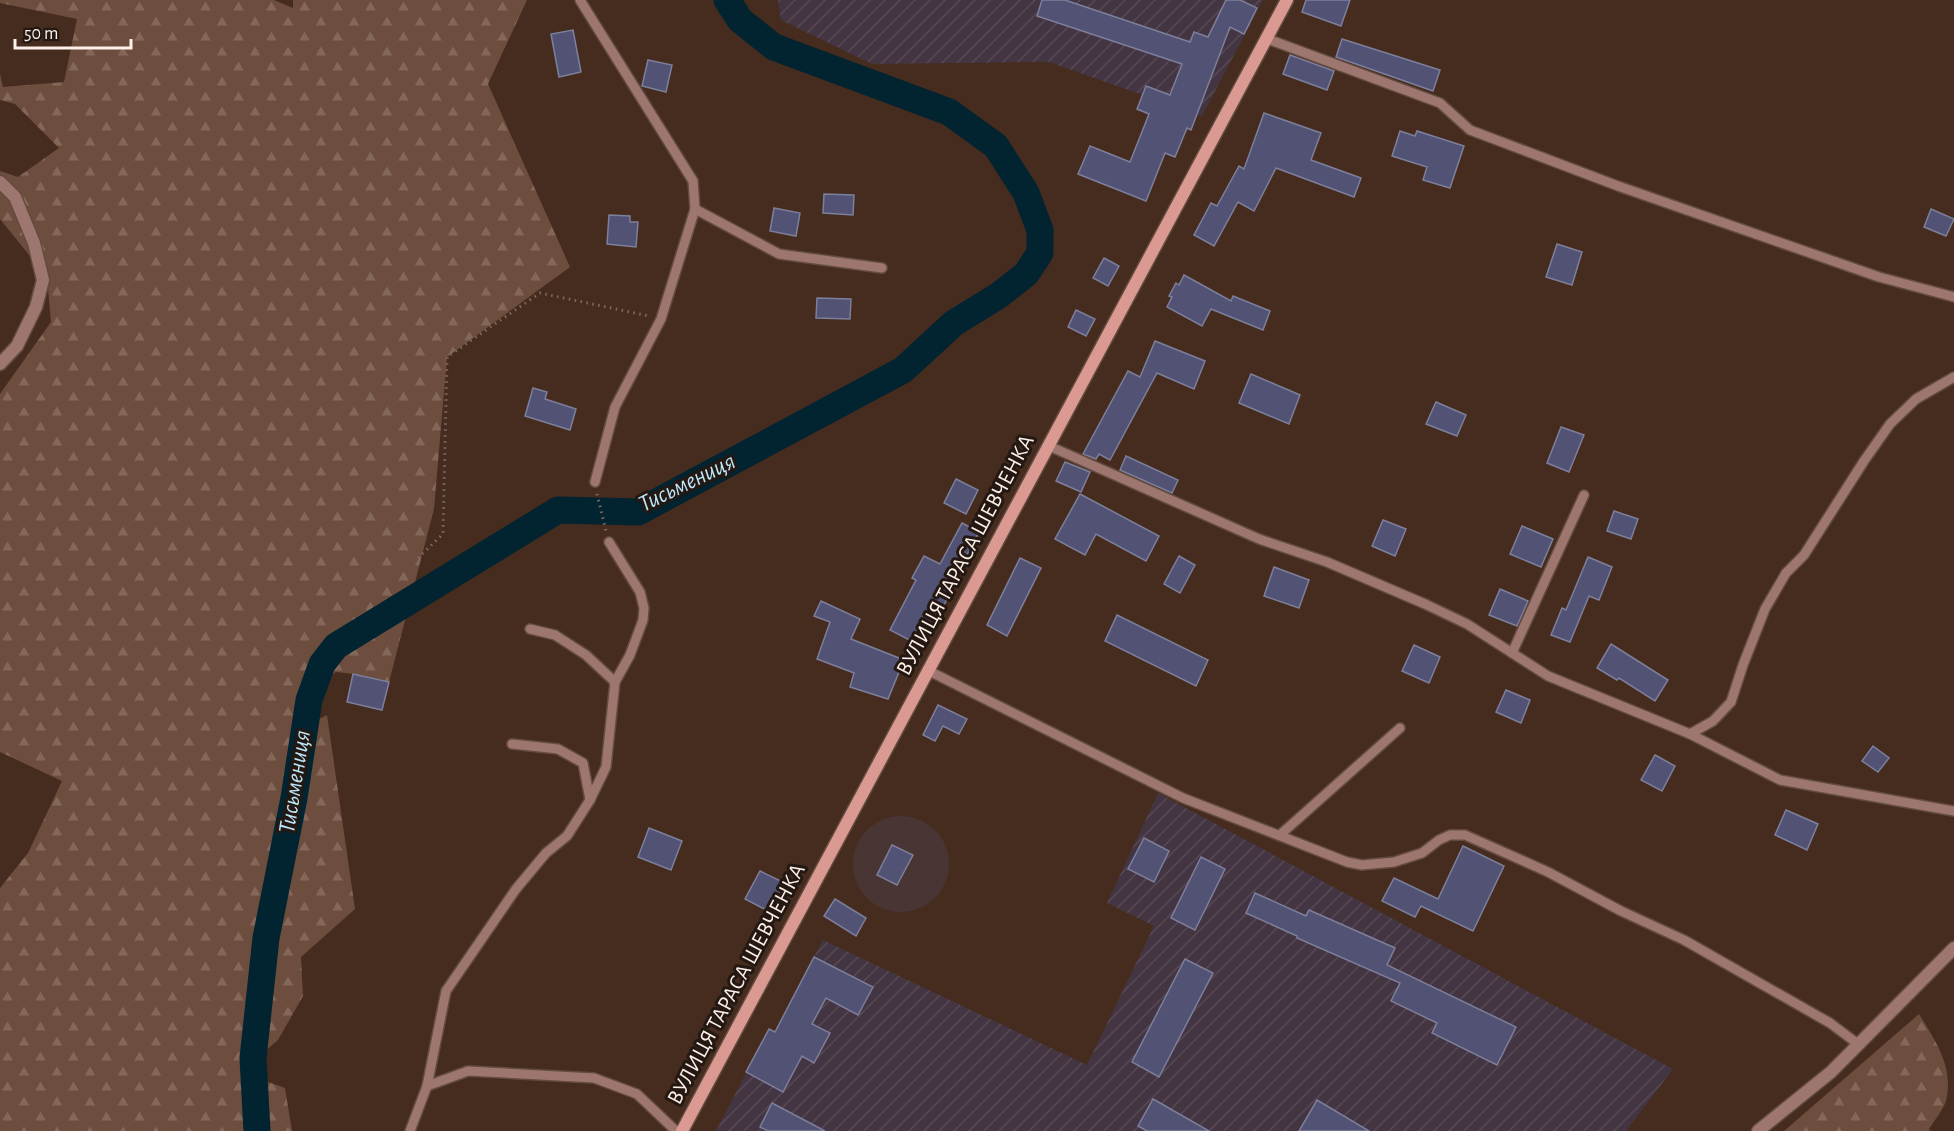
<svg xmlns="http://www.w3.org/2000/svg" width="1954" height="1131" viewBox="0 0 1954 1131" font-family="'Alegreya Sans',sans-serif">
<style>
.industrial{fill:url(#industrial-furrows)}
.education{fill:#493533}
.forest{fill:url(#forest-firs)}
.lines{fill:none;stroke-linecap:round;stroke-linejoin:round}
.river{stroke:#022330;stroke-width:27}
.building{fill:#515274;stroke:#7d7f9b;stroke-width:1.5}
.service-casing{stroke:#634b3f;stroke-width:12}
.minor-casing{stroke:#634b3f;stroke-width:15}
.tertiary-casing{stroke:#634b3f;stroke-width:15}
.secondary-casing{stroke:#634b3f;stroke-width:15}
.path{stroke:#7f6a5f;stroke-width:3;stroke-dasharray:1.5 4.5;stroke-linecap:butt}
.service{stroke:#9e7670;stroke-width:9}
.minor{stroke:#9e7670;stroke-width:12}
.tertiary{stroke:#9e7670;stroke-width:12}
.secondary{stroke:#db9a91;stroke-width:12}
.labels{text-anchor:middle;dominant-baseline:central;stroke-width:6;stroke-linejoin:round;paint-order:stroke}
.street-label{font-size:22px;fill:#fef0e9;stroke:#231812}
.water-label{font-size:24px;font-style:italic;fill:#bde7fb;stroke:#231812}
</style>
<defs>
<pattern id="industrial-furrows" width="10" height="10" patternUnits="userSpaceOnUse" patternTransform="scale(1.5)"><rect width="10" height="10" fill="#443542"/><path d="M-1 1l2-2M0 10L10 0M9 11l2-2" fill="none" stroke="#574954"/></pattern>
<pattern id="forest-firs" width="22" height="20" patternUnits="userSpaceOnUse" patternTransform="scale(1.5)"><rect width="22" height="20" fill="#6d4e3e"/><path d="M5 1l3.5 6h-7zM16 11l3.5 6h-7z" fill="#83685a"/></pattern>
</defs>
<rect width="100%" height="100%" fill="#452c1f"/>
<g class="industrial">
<path d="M 778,0 L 1263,0 L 1202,116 L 1049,62 L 872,64 L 781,20 Z"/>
<path d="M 1158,793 L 1673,1069 L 1626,1131 L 716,1131 L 769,1029 L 775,1032 L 823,940 L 1087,1065 L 1154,926 L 1107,903 Z"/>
</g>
<circle class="education" cx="901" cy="864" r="48"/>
<g class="forest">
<path d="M 0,0 L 274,0 L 293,8 L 293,0 L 527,0 L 488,84 L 570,267 L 447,357 L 434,509 L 389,682 L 354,674 L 336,672 L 298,696 L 308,725 L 327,715 L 355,909 L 301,957 L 303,996 L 278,1040 L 240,1072 L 285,1088 L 292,1131 L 0,1131 L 0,888 L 28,853 L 62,781 L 0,752 L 0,394 L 51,322 L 47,277 L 0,219 L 0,171 L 18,177 L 59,148 L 15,104 L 0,100 L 0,74 L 3,87 L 64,82 L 77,19 L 0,3 Z"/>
<path d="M 1919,1014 C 1936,1042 1954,1067 1946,1101 C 1943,1110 1934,1121 1929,1129 L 1930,1131 L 1784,1131 Z"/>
</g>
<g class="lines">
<path class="river" d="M 257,1131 L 253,1058 L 266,938 L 294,798 L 309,700 L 322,664 L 336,646 L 558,510 L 638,512 L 903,370 L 954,323 L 998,296 L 1026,274 L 1040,253 L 1040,230 L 1026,193 L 996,146 L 949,112 L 774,47 L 740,20 L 727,0"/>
</g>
<g class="building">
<path d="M 1042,0 L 1065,0 L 1190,42 L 1194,32 L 1208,37 L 1226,0 L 1240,0 L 1257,8 L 1244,34 L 1230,27 L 1191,130 L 1187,128 L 1175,157 L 1165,153 L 1146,201 L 1078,174 L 1090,146 L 1130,162 L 1149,114 L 1137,109 L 1146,86 L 1170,95 L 1182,64 L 1037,16 Z"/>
<path d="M 1306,0 L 1350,0 L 1341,26 L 1302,12 Z"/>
<path d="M 573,30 L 581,72 L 559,77 L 551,34 Z"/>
<path d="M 1342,39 L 1440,70 L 1433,91 L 1336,57 Z"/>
<path d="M 1290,55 L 1334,71 L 1327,90 L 1283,74 Z"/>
<path d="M 648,60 L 672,65 L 666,92 L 642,86 Z"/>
<path d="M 1264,113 L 1321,133 L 1311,160 L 1361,178 L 1354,197 L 1276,168 L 1254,211 L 1238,202 L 1214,246 L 1194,235 L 1211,203 L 1217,206 L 1239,166 L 1244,169 Z"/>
<path d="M 1400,131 L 1415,136 L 1417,131 L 1464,146 L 1450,188 L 1423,180 L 1427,167 L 1392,156 Z"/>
<path d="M 824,194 L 854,195 L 853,215 L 823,213 Z"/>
<path d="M 774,208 L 800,213 L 796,236 L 770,231 Z"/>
<path d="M 1931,209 L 1954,219 L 1946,236 L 1924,227 Z"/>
<path d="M 609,215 L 630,216 L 630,222 L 638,222 L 636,247 L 607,244 Z"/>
<path d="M 1557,244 L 1582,252 L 1572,285 L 1546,277 Z"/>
<path d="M 1104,258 L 1119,266 L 1108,286 L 1093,278 Z"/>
<path d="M 1184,275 L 1231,301 L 1233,296 L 1270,311 L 1263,330 L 1211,309 L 1202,326 L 1167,307 L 1172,297 L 1169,296 L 1176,283 L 1179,285 Z"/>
<path d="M 817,298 L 851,299 L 850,319 L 816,318 Z"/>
<path d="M 1076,310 L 1095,319 L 1086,336 L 1068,327 Z"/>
<path d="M 1155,341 L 1205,361 L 1194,389 L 1157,373 L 1110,460 L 1099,454 L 1096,459 L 1083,454 L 1128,371 L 1140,377 Z"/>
<path d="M 1251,374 L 1300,395 L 1289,424 L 1239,403 Z"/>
<path d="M 533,388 L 547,392 L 545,399 L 576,409 L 570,430 L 525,416 Z"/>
<path d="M 1436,402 L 1466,415 L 1457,436 L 1426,424 Z"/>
<path d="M 1561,427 L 1584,435 L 1569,472 L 1547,463 Z"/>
<path d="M 1126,456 L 1178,480 L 1172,493 L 1120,470 Z"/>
<path d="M 1065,462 L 1090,472 L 1081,492 L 1056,481 Z"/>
<path d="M 956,479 L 978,490 L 966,514 L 944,503 Z"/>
<path d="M 1080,494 L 1159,536 L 1146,561 L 1096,534 L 1085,555 L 1055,539 Z"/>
<path d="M 1614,511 L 1638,519 L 1631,539 L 1607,531 Z"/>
<path d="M 1383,520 L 1406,529 L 1395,556 L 1372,546 Z"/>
<path d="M 962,523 L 979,532 L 956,576 L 958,577 L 923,647 L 890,630 L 916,580 L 912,578 L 924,556 L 940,564 Z"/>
<path d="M 1522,526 L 1553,539 L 1541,567 L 1510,554 Z"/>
<path d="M 1179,556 L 1195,565 L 1180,593 L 1164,584 Z"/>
<path d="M 1588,557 L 1612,567 L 1599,600 L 1589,596 L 1570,642 L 1551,635 L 1562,608 L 1566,610 Z"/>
<path d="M 1020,558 L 1041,568 L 1007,636 L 987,625 Z"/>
<path d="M 1274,567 L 1309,580 L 1299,608 L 1264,596 Z"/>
<path d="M 1500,589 L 1528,601 L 1517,626 L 1489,615 Z"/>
<path d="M 821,601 L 860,619 L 851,639 L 904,660 L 888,699 L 850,687 L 854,673 L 817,659 L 830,622 L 814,616 Z"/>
<path d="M 1117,615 L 1208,660 L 1196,686 L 1105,641 Z"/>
<path d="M 1611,644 L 1668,680 L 1655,701 L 1619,678 L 1617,680 L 1597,668 Z"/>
<path d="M 1414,645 L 1440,657 L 1429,683 L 1402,671 Z"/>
<path d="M 353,674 L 389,682 L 382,710 L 347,702 Z"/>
<path d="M 1506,690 L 1530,700 L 1521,723 L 1496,712 Z"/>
<path d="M 938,705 L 967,719 L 959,734 L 943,726 L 935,741 L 923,735 Z"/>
<path d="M 1873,746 L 1889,758 L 1878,772 L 1862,761 Z"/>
<path d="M 1655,755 L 1675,766 L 1662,791 L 1641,780 Z"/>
<path d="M 1786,810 L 1818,824 L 1807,850 L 1775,835 Z"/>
<path d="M 649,828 L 682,841 L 671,870 L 638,857 Z"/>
<path d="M 1144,838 L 1169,851 L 1154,882 L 1128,869 Z"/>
<path d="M 892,845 L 913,855 L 897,885 L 877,875 Z"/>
<path d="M 1463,846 L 1504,866 L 1473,931 L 1421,906 L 1415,917 L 1382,901 L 1394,878 L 1438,899 Z"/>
<path d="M 1201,857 L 1225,869 L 1195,930 L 1171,918 Z"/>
<path d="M 760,871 L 787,884 L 772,913 L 745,899 Z"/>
<path d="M 1255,893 L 1306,916 L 1309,910 L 1395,948 L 1387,965 L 1516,1027 L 1497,1065 L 1432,1033 L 1437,1023 L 1391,1001 L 1400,983 L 1297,938 L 1297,936 L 1246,913 Z"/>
<path d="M 835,899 L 866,918 L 856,936 L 824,916 Z"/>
<path d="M 814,957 L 873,987 L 858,1015 L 826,998 L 812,1024 L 830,1033 L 814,1063 L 802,1056 L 783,1092 L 746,1072 L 769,1029 L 775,1032 Z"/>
<path d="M 1185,959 L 1213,973 L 1159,1077 L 1132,1062 Z"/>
<path d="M 1153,1099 L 1209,1131 L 1147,1131 L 1138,1126 Z"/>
<path d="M 1317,1100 L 1369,1131 L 1299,1131 Z"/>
<path d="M 772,1103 L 825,1131 L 768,1131 L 760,1127 Z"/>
</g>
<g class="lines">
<g class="service-casing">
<g id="service">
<path d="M 580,0 L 693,181 L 695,209 L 661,319 L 615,407 L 595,482"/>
<path d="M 1265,38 L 1440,103 L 1470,130 L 1618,186 L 1879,277 L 1954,297"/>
<path d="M 695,209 L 779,254 L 882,268"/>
<path d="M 1049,446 L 1259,539 L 1327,562 L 1425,604 L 1467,624 L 1548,676 L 1690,734 L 1780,780 L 1954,811"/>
<path d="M 530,629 L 555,635 L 586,655 L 615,682"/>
<path d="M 1512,653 L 1584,495"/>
<path d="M 927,670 L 1183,798 L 1347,862 L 1362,865 L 1394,862 L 1422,853 L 1439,840 L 1450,835 L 1465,835 L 1548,872 L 1621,911 L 1684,940 L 1830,1023 L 1858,1044"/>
<path d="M 1690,734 L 1713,721 L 1731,702 L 1743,665 L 1765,609 L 1786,573 L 1804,555 L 1864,461 L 1890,424 L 1916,399 L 1954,377"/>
<path d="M 512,744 L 558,749 L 583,763 L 590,800"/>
<path d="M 1281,834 L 1400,728"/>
<path d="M 427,1086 L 468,1071 L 594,1078 L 637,1094 L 676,1131"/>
<path d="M 410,1131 L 427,1086 L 446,991 L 516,889 L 546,853 L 567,836 L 590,800 L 606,767 L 615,682 L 630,655 L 643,620 L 644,608 L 640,592 L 609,542"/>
</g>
</g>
<g class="minor-casing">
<path id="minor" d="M 0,182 L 15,197 L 34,243 L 43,280 L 36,307 L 17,346 L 0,364"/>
</g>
<g class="tertiary-casing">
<path id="tertiary" d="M 1758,1131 L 1831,1072 L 1954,948"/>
</g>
<g class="secondary-casing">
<path id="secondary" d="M 682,1131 L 1287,0"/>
</g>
<g class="path">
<path d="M 597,494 L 606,531"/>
<path d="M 418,558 L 443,534 L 447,357 L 540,293 L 649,316"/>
</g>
<use href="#service" class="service"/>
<use href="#minor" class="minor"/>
<use href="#tertiary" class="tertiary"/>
<use href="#secondary" class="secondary"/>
</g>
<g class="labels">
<g class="street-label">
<text transform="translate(965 555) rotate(-62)">ВУЛИЦЯ ТАРАСА ШЕВЧЕНКА</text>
<text transform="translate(736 984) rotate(-62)">ВУЛИЦЯ ТАРАСА ШЕВЧЕНКА</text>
</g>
<g class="water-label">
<text transform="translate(687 483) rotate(-26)">Тисьмениця</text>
<text transform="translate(295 782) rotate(-81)">Тисьмениця</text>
</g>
</g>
<path d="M15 39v9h116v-9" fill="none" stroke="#fef0e9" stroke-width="3"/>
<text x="24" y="39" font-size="18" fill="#fef0e9" stroke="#231812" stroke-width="4.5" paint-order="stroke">50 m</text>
</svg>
